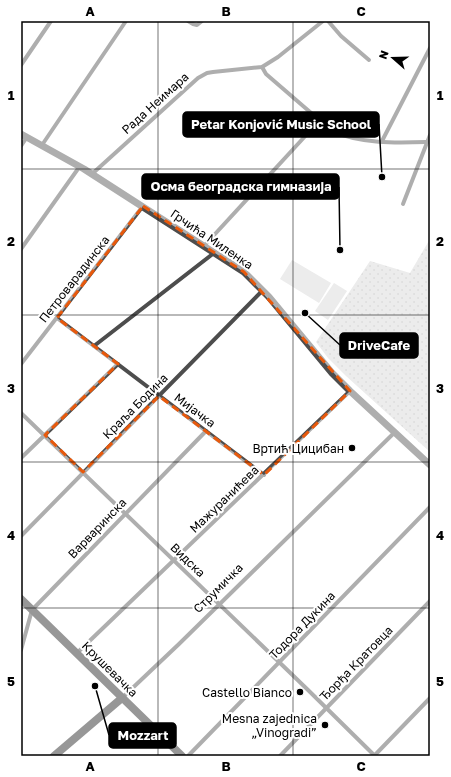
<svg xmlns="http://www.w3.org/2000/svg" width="451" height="777" viewBox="0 0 451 777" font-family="'Golos Text',sans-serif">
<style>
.park{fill:url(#park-dots)}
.pitch{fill:#d4d4d4}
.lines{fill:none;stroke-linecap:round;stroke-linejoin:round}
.minor{stroke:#4d4d4d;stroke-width:4}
.tertiary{stroke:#4d4d4d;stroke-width:7}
.secondary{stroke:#1a1a1a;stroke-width:8}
.marked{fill:none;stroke:#e8590c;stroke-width:3;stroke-dasharray:8 5;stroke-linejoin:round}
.grid{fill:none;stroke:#000;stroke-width:1;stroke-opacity:0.55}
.poi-dot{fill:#000;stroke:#fff;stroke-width:1.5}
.labels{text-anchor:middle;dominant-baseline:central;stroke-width:4;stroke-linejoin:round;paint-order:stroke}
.street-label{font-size:12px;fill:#000;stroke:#fff}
.poi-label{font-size:12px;fill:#000;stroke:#fff;text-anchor:end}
.leader{fill:none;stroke:#000;stroke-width:1.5}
.callout-dot{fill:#000;stroke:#fff;stroke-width:1.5}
.callout{fill:#000;stroke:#000;stroke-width:1.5}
.callout-label{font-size:13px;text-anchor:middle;font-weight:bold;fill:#fff}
.neatline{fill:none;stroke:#000;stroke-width:1.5}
.grid-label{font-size:13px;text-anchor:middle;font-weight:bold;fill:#000}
</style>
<defs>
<pattern id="park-dots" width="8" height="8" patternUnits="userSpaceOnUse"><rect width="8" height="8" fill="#d4d4d4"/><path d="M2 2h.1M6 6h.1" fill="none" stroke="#b4b4b4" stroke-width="1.8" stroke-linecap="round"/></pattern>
</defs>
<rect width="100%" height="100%" fill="#fff"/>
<path class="park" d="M 430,239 L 430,452 L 346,376 L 328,358 L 316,342 L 370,261 L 410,273 Z"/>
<g class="pitch">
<path d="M 292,260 L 331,283 L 319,303 L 280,279 Z"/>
<path d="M 334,283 L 347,291 L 328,320 L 315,311 Z"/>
</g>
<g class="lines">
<g class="minor">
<path d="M 188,21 L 193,24 L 197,25 L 202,21"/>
<path d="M 328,21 L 341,36 L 369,60"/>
<path d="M 21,65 L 51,21"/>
<path d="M 262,67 L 266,74 L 332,131 C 360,144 396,143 426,142"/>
<path d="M 382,141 L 430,48"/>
<path d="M 42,145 L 126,21"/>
<path d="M 21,146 L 27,137"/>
<path d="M 92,174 L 198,78 L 207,73 L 213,72 L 262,67 L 278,57 L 323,21"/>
<path d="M 403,204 L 430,135"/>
<path d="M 204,246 L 320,120"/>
<path d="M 21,249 L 80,166"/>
<path d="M 57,318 L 264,475"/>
<path d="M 94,346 L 214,253"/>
<path d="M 21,364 L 143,206"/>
<path d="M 21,413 L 307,689 L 375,756"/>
<path d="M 21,458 L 118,364"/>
<path d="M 21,536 L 263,290"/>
<path d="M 21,650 L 32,610 L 206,431"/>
<path d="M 77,653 L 350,391"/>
<path d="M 122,698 L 179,644 L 395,432"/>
<path d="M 188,756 L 430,507"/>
<path d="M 280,756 L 430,601"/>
<path d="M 374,756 L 430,698"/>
</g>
<path class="tertiary" d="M 21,134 L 84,169 L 244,272 L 269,297 L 332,373 L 350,391 L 430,465"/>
<g class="secondary">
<path d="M 21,599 L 182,756"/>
<path d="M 54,756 L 122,698"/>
</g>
</g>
<path d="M0 0H451V777H0ZM 143,206 L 244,272 L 350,391 L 264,475 L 159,396 L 83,472 L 45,435 L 118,364 L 57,318 Z" fill="#fff" fill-opacity=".55" fill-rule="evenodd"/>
<path class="marked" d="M 143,206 L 244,272 L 350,391 L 264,475 L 159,396 L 83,472 L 45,435 L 118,364 L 57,318 Z"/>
<path class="grid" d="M 158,21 L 158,756M 293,21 L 293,756M 21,169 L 430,169M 21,315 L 430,315M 21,462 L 430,462M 21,608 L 430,608"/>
<g class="poi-dot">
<circle cx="352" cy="448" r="4"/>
<circle cx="300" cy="692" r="4"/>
<circle cx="325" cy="725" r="4"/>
</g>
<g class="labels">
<g class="street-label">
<text transform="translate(155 103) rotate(-42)">Рада Неимара</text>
<text transform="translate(212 239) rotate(34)">Грчића Миленка</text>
<text transform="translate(74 279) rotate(-52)">Петроварадинска</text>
<text transform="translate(135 406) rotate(-45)">Краља Бодина</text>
<text transform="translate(195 410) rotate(37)">Мијачка</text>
<text transform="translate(224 499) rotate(-44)">Мажуранићева</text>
<text transform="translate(97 528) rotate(-46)">Варваринска</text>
<text transform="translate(188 560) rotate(44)">Видска</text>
<text transform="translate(218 588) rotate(-45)">Струмичка</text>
<text transform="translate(302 625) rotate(-46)">Тодора Дукина</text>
<text transform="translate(356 663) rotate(-46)">Ђорђа Кратовца</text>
<text transform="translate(110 669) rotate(45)">Крушевачка</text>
</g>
<g class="poi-label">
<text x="344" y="448">Вртић Цицибан</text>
<text x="292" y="692">Castello Bianco</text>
<text x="317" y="718">Mesna zajednica<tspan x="317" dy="14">„Vinogradi”</tspan></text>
</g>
</g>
<path class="leader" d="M382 177L379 124M340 250L339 187M305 313L340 345M95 686L109 735"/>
<g class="callout-dot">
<circle cx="382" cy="177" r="4"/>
<circle cx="340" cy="250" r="4"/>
<circle cx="305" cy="313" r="4"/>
<circle cx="95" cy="686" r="4"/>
</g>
<g class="callout">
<rect x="183" y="112" width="196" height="25" rx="4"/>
<rect x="142" y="174" width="197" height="25" rx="4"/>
<rect x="340" y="333" width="78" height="25" rx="4"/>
<rect x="109" y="723" width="67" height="25" rx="4"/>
</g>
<g class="callout-label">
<text x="281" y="129">Petar Konjović Music School</text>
<text x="241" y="191">Осма београдска гимназија</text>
<text x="379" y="350">DriveCafe</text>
<text x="143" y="740">Mozzart</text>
</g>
<rect width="451" height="777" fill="none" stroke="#ffffff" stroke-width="44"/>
<g transform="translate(393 58) rotate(290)" stroke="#ffffff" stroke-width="3" paint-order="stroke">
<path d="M0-3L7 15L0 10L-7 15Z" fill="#000000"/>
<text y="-6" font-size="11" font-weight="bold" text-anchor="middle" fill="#000000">N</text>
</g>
<rect x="22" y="22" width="407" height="733" class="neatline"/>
<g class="grid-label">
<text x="90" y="16">A</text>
<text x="226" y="16">B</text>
<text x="361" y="16">C</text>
<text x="11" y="100">1</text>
<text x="440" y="100">1</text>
<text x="11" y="246">2</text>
<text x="440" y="246">2</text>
<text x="11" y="393">3</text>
<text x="440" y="393">3</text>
<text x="11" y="540">4</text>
<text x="440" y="540">4</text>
<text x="11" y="686">5</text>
<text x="440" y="686">5</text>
<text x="90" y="771">A</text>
<text x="226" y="771">B</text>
<text x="361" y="771">C</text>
</g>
</svg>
